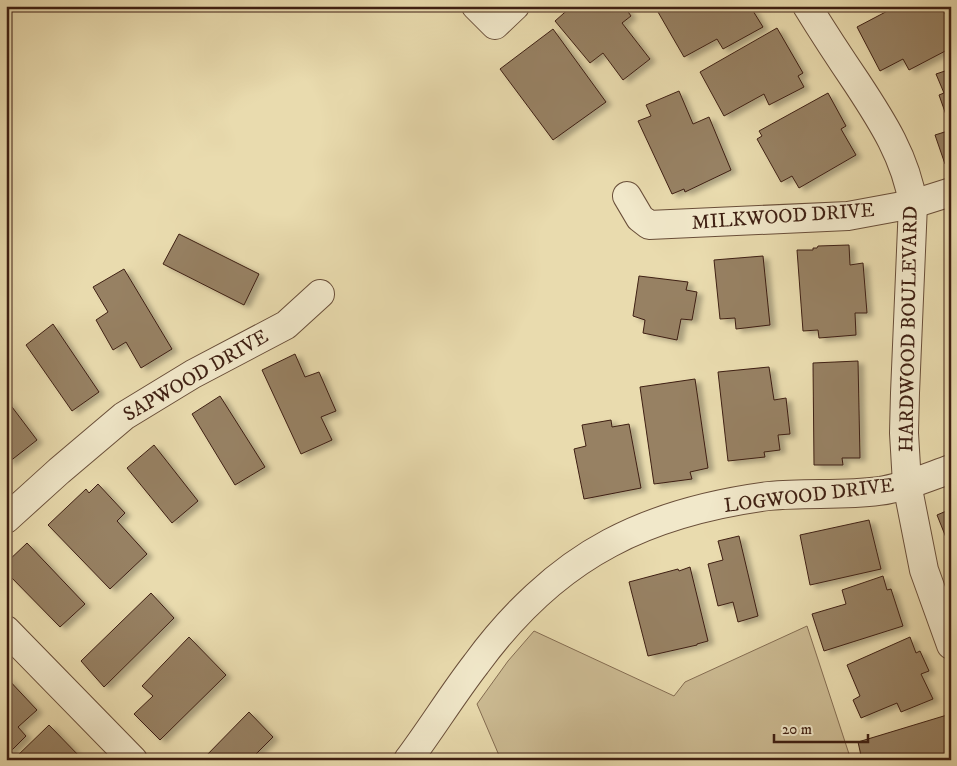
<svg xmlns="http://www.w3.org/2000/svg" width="957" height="766" viewBox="0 0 957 766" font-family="'IM FELL DW Pica',serif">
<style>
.green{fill:#ccbb93;stroke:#856d52}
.building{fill:#978163;stroke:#3e1f12;filter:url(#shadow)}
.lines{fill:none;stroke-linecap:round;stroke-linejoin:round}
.minor-casing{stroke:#694e39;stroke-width:30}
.minor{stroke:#f1e8ca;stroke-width:28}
.labels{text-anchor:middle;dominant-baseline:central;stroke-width:4;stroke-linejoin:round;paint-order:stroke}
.street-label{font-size:20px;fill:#3e1f12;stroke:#f1e8ca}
</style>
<defs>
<filter id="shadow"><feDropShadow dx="5.5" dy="3" stdDeviation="2.5" flood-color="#0004"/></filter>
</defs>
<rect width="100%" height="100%" fill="#e9dbae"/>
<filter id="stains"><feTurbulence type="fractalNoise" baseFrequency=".004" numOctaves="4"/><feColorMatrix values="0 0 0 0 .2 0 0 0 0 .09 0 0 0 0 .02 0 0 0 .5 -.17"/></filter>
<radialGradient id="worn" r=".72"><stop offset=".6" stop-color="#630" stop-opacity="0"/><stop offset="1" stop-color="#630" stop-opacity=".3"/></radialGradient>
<path class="green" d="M 807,626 L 851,760 L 501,760 L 477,704 L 508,661 L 534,631 L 674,696 L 685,682 Z"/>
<g class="building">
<path d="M 572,6 L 624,6 L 631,16 L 622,23 L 650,59 L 623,80 L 603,53 L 590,63 L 555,21 Z"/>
<path d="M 668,6 L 750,6 L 763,27 L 723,49 L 717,39 L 684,57 L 658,12 Z"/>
<path d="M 897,6 L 941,6 L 951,25 L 951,48 L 909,70 L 903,59 L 880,71 L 857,27 Z"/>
<path d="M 777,28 L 803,73 L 798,76 L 804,87 L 769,105 L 764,94 L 724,116 L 700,72 Z"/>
<path d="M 553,29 L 606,102 L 553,140 L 500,69 Z"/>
<path d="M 951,69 L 951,129 L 939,95 L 944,93 L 936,74 Z"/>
<path d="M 679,91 L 693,124 L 709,117 L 731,170 L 685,192 L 684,189 L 672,194 L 638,121 L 651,116 L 646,105 Z"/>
<path d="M 828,93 L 846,126 L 841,129 L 856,155 L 799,188 L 792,176 L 781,182 L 757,139 L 762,136 L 759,131 Z"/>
<path d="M 951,130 L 951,163 L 945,164 L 935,135 Z"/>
<path d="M 179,234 L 259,274 L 244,305 L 163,264 Z"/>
<path d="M 849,245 L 850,265 L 863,263 L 867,313 L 855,313 L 856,335 L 819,338 L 818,330 L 803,331 L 797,250 L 813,250 L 813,248 L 817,248 L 818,246 Z"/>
<path d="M 763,256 L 770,325 L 736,329 L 735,318 L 720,319 L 714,260 Z"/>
<path d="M 124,269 L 172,349 L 141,368 L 126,342 L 113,350 L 96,320 L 108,312 L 93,287 Z"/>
<path d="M 639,276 L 688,282 L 686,290 L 697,292 L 692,320 L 681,319 L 677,340 L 643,333 L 645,320 L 633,316 Z"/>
<path d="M 53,324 L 99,392 L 72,411 L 26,345 Z"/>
<path d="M 295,354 L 305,377 L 319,372 L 336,411 L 321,417 L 332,440 L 301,454 L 262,370 Z"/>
<path d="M 858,361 L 860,458 L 842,458 L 843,465 L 814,465 L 813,363 Z"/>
<path d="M 769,367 L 774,400 L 786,398 L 790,434 L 778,435 L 780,450 L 764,452 L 765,457 L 728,461 L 718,372 Z"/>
<path d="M 695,379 L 708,468 L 690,472 L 692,479 L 654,484 L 640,387 Z"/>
<path d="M 220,396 L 265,467 L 235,485 L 192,414 Z"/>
<path d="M 6,399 L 37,440 L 9,462 L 6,457 Z"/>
<path d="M 611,420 L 612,427 L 629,424 L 641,488 L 584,499 L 574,449 L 586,446 L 582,425 Z"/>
<path d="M 154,445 L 198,501 L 172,523 L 127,468 Z"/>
<path d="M 98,484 L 125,513 L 117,521 L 147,554 L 110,589 L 48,525 L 86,489 L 89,493 Z"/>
<path d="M 951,509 L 951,550 L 937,515 Z"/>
<path d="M 869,520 L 881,569 L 810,585 L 800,535 Z"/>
<path d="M 739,536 L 758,616 L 738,622 L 733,602 L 718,606 L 708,564 L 723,560 L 718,541 Z"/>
<path d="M 27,543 L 85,604 L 60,627 L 6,572 L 6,563 Z"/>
<path d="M 690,567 L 708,641 L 697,644 L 697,645 L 648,656 L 629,582 L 678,569 L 679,571 Z"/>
<path d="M 883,576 L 887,590 L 891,589 L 903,626 L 824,651 L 812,614 L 846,604 L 842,590 Z"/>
<path d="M 151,593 L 174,618 L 104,687 L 81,661 Z"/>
<path d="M 189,637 L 226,675 L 160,740 L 134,714 L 153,696 L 142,686 Z"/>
<path d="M 910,637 L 916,653 L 920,651 L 929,671 L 921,674 L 933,699 L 901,712 L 897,703 L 861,718 L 853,700 L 860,696 L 847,665 Z"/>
<path d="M 6,677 L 37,710 L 18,727 L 26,736 L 6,756 Z"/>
<path d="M 249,712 L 273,737 L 250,760 L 202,760 Z"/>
<path d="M 947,715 L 951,727 L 951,760 L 862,760 L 858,742 Z"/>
<path d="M 49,725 L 83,760 L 13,760 Z"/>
</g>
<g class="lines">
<g class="minor-casing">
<g id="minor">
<path d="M 476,6 L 495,25 L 515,6"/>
<path d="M 807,6 C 823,32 840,58 857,83 C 882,121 906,158 913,204 L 905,393 L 904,433 L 907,484 L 924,570 L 951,645"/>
<path d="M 627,196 L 640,218 L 649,225 L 848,216 L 913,204 L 951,192"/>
<path d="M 6,519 L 59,471 L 124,416 L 193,374 L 286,325 L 320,294"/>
<path d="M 6,630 L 133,760"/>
<path d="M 408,760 C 432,728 452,695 476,664 C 511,616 557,571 610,543 C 657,518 716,503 769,496 C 805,492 842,496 879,491 C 903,488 928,477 951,469"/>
</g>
</g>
<use href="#minor" class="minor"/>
</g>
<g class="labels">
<g class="street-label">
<text transform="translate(783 217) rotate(-4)">MILKWOOD DRIVE</text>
<text transform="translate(909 329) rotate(-89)">HARDWOOD BOULEVARD</text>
<text transform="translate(196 376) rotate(-30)">SAPWOOD DRIVE</text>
<text transform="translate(809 496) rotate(-7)">LOGWOOD DRIVE</text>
</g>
</g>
<rect width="957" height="766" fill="none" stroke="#e9dbae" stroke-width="25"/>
<rect x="8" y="8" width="942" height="751" fill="none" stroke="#3e1f12" stroke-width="2.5"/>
<rect x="12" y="12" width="932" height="741" fill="none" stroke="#3e1f12"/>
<path d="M774 734v8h94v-8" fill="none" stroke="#3e1f12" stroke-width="2.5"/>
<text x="782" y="734" font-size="15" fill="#3e1f12" stroke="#f1e8ca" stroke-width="4" paint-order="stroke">20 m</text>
<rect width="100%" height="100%" filter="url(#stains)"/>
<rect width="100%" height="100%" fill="url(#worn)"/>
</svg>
